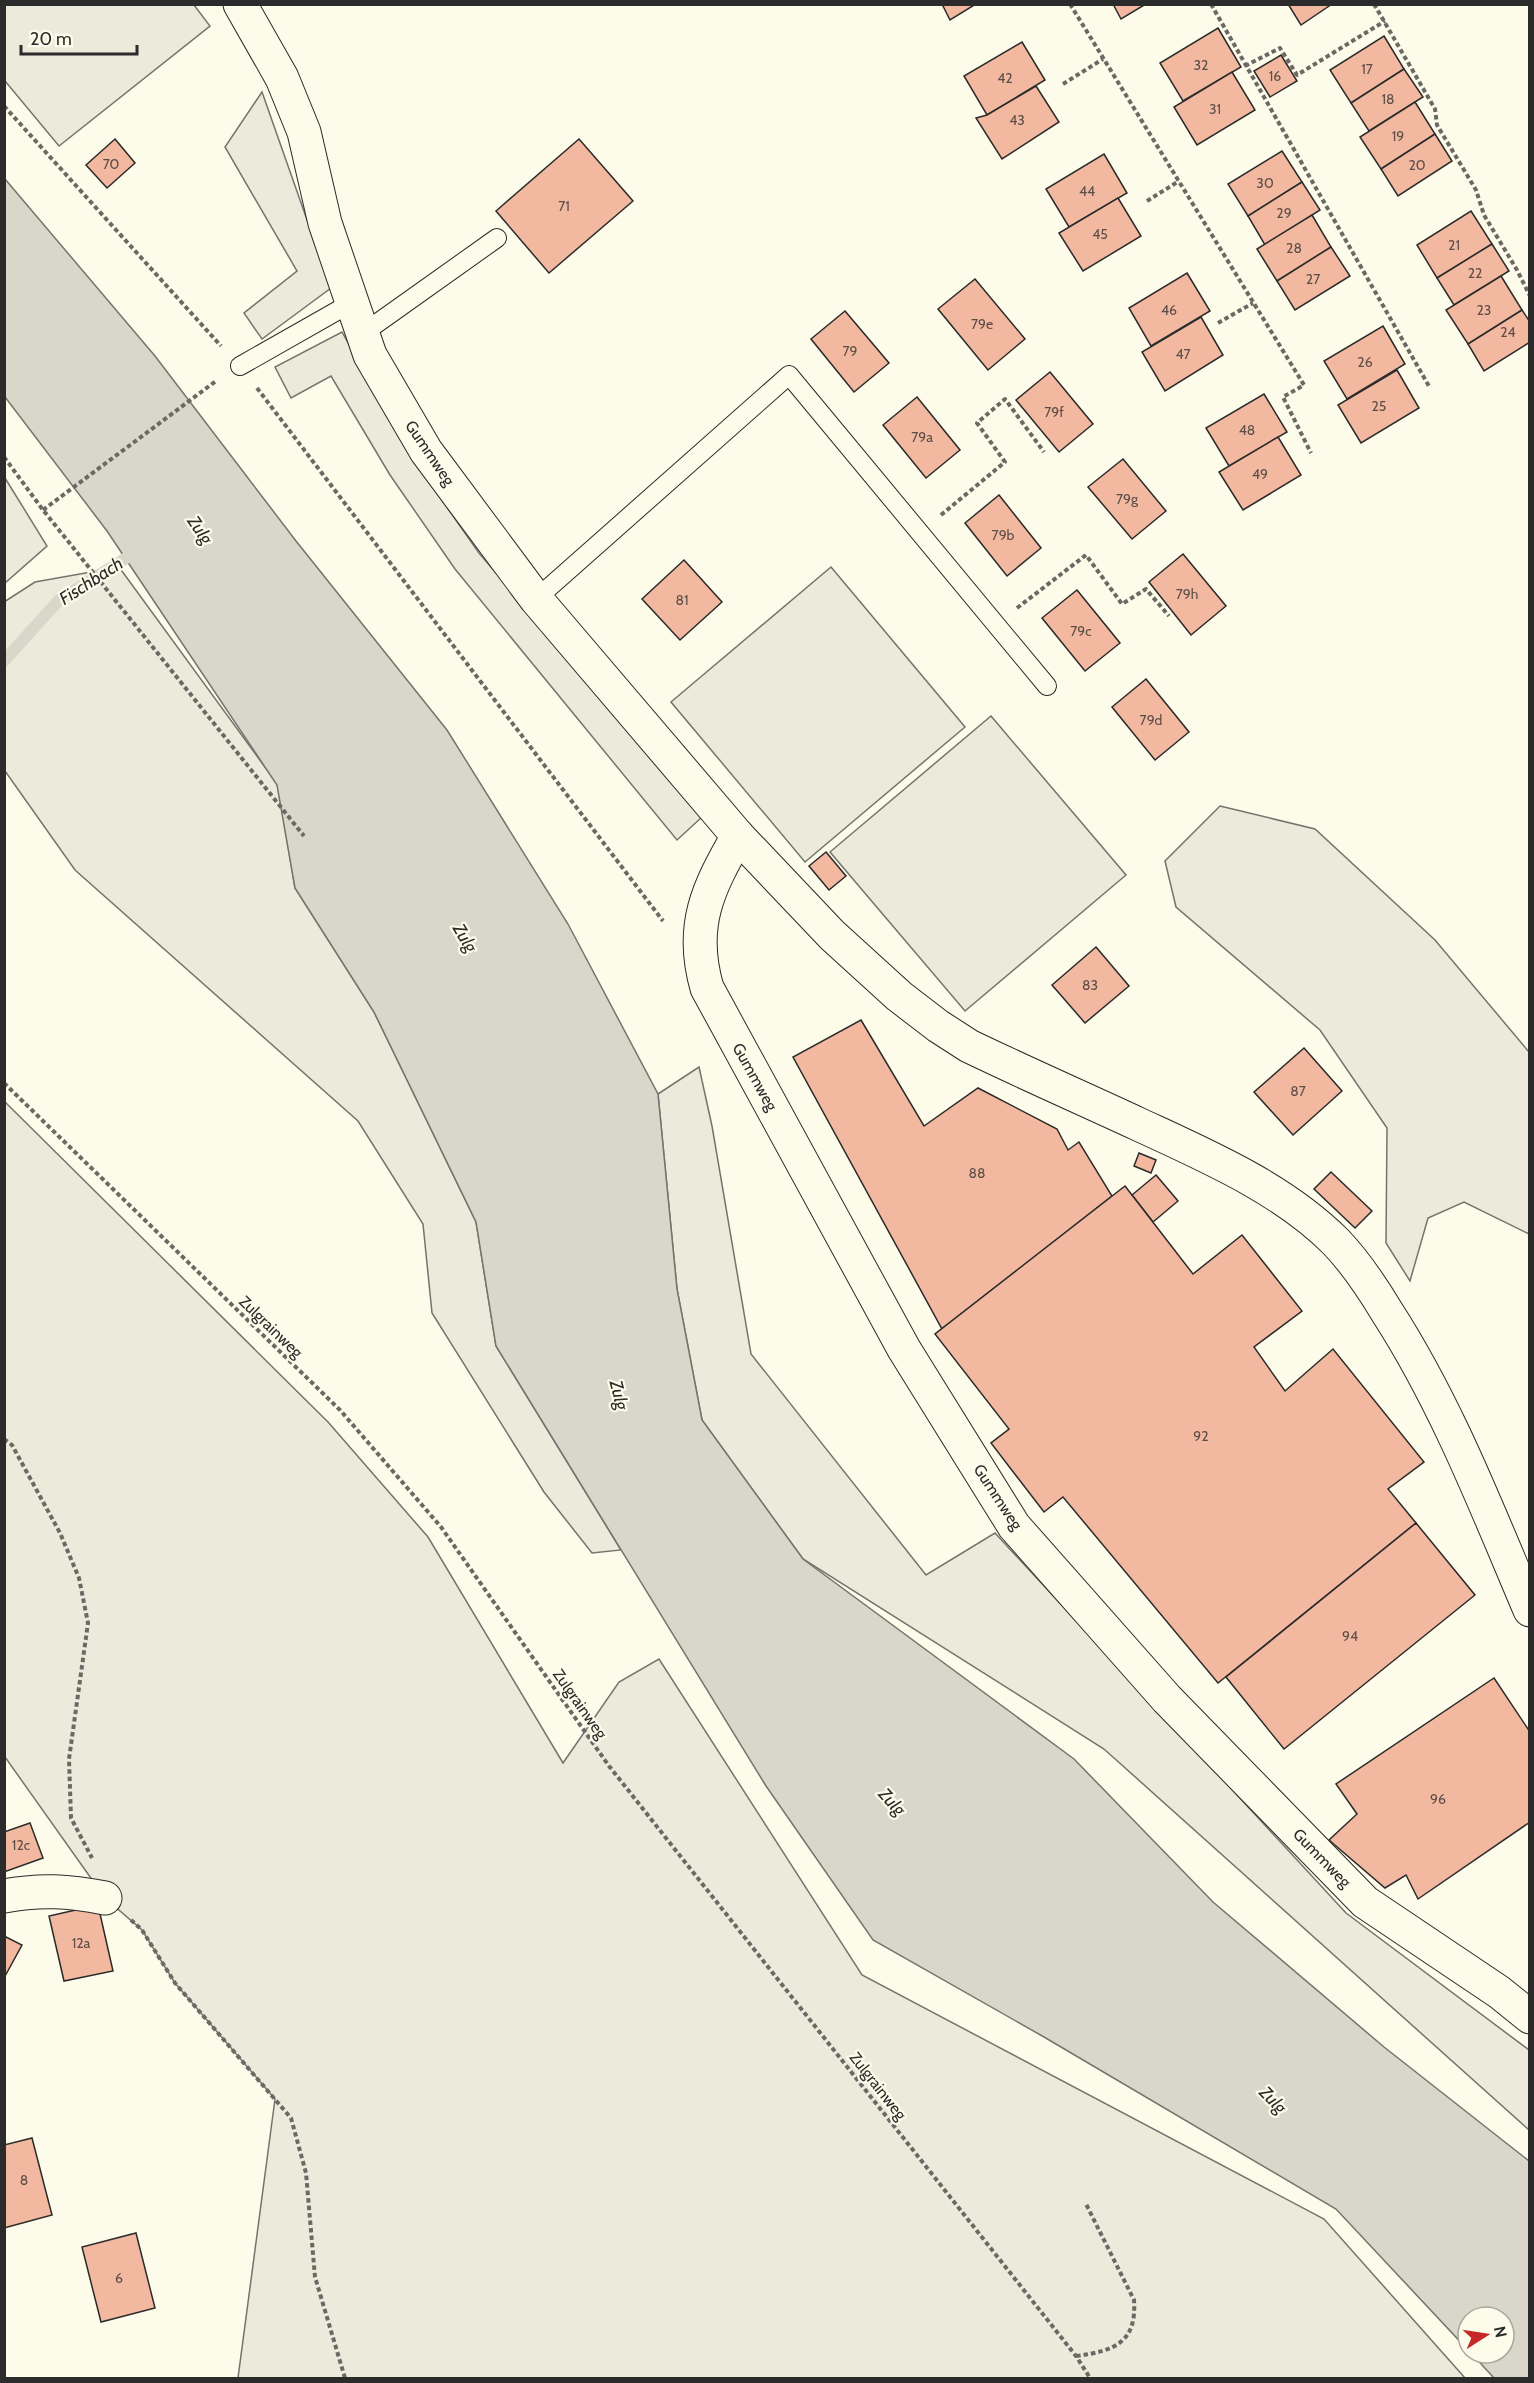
<svg xmlns="http://www.w3.org/2000/svg" width="1534" height="2383" viewBox="0 0 1534 2383" font-family="Cabin,sans-serif">
<style>
.green{fill:#ecebdb;stroke:#74746e;stroke-width:1.5}
.parking{fill:#eceadb;stroke:#74746e;stroke-width:1.5}
.water{fill:#d8d7c9;stroke:#74746e;stroke-width:1.5}
.lines{fill:none;stroke-linecap:round;stroke-linejoin:round}
.stream{stroke:#d8d7c9;stroke-width:12}
.building{fill:#f2b8a0;stroke:#2b2b2b;stroke-width:1.5}
.service-casing{stroke:#2b2b2b;stroke-width:20}
.minor-casing{stroke:#2b2b2b;stroke-width:35}
.path{stroke:#6a6964;stroke-width:4;stroke-dasharray:4.5 3;stroke-linecap:butt}
.service{stroke:#fdfbea;stroke-width:18}
.minor{stroke:#fdfbea;stroke-width:33}
.labels{text-anchor:middle;dominant-baseline:central;stroke-width:4.5;stroke-linejoin:round;paint-order:stroke}
.number-label{font-size:14px;fill:#5d4e48}
.street-label{font-size:16px;fill:#2b2b2b;stroke:#fdfbea}
.water-label{font-size:18px;font-style:italic;fill:#2b2b2b;stroke:#fdfbea}
</style>
<rect width="100%" height="100%" fill="#fdfbea"/>
<g class="green">
<path d="M 4,5 L 194,5 L 210,26 L 59,146 L 5,81 Z"/>
<path d="M 119,567 L 278,785 L 295,888 L 374,1012 L 476,1222 L 496,1346 L 621,1550 L 592,1553 L 544,1492 L 432,1313 L 423,1224 L 358,1121 L 75,870 L 5,771 L 4,602 L 35,582 Z"/>
<path d="M 831,567 L 965,727 L 805,862 L 671,702 Z"/>
<path d="M 991,716 L 1126,875 L 965,1011 L 830,852 Z"/>
<path d="M 1220,806 L 1315,829 L 1435,940 L 1529,1052 L 1529,1234 L 1464,1202 L 1428,1218 L 1410,1281 L 1386,1243 L 1387,1128 L 1320,1030 L 1176,907 L 1165,861 Z"/>
<path d="M 699,1067 L 712,1126 L 751,1354 L 926,1575 L 995,1533 L 1346,1913 L 1529,2050 L 1529,2130 L 1104,1749 L 803,1559 L 702,1420 L 677,1289 L 658,1094 Z"/>
<path d="M 4,1101 L 328,1422 L 428,1537 L 563,1763 L 619,1682 L 659,1659 L 862,1975 L 1324,2219 L 1465,2378 L 238,2378 L 275,2099 L 175,1983 L 142,1930 L 105,1898 L 5,1757 Z"/>
</g>
<g class="parking">
<path d="M 262,92 L 331,288 L 262,339 L 244,313 L 297,271 L 225,147 Z"/>
<path d="M 342,332 L 415,462 L 479,553 L 702,817 L 677,840 L 455,569 L 390,475 L 331,376 L 291,398 L 275,367 Z"/>
<path d="M 5,478 L 47,546 L 5,583 L 4,583 Z"/>
</g>
<path class="water" d="M 5,179 L 155,356 L 296,541 L 447,730 L 568,924 L 658,1094 L 677,1289 L 702,1420 L 803,1559 L 1074,1759 L 1213,1902 L 1384,2047 L 1529,2161 L 1529,2378 L 1494,2378 L 1471,2353 L 1504,2353 L 1504,2317 L 1468,2317 L 1468,2350 L 1336,2209 L 1044,2037 L 873,1940 L 766,1786 L 496,1346 L 476,1222 L 374,1012 L 295,888 L 277,785 L 107,531 L 5,397 Z"/>
<g class="lines">
<path class="stream" d="M 4,661 L 59,600 L 139,550"/>
</g>
<g class="building">
<path d="M 942,4 L 976,4 L 950,20 Z"/>
<path d="M 1113,4 L 1146,4 L 1121,19 Z"/>
<path d="M 1288,4 L 1332,4 L 1301,25 Z"/>
<path d="M 1218,28 L 1241,67 L 1183,101 L 1160,63 Z"/>
<path d="M 1384,36 L 1404,69 L 1351,103 L 1330,70 Z"/>
<path d="M 1022,42 L 1045,80 L 987,115 L 964,76 Z"/>
<path d="M 1281,55 L 1297,81 L 1270,97 L 1254,71 Z"/>
<path d="M 1404,69 L 1423,97 L 1369,131 L 1351,103 Z"/>
<path d="M 1232,72 L 1255,110 L 1197,145 L 1174,107 Z"/>
<path d="M 1036,86 L 1059,122 L 1002,159 L 976,118 L 987,115 Z"/>
<path d="M 1415,102 L 1435,134 L 1381,169 L 1360,137 Z"/>
<path d="M 1435,134 L 1452,161 L 1398,196 L 1381,169 Z"/>
<path d="M 115,139 L 135,163 L 107,188 L 86,165 Z"/>
<path d="M 579,139 L 633,201 L 549,273 L 496,211 Z"/>
<path d="M 1282,151 L 1302,182 L 1248,216 L 1228,184 Z"/>
<path d="M 1104,154 L 1127,193 L 1069,227 L 1046,189 Z"/>
<path d="M 1302,182 L 1320,210 L 1265,245 L 1248,216 Z"/>
<path d="M 1118,198 L 1141,236 L 1083,271 L 1059,233 Z"/>
<path d="M 1471,211 L 1492,244 L 1437,278 L 1417,245 Z"/>
<path d="M 1312,215 L 1331,247 L 1277,281 L 1257,249 Z"/>
<path d="M 1492,244 L 1509,271 L 1454,305 L 1437,278 Z"/>
<path d="M 1331,247 L 1350,276 L 1295,310 L 1277,281 Z"/>
<path d="M 1187,273 L 1210,311 L 1151,346 L 1129,308 Z"/>
<path d="M 1501,276 L 1522,310 L 1468,344 L 1446,310 Z"/>
<path d="M 975,279 L 1025,339 L 988,370 L 938,309 Z"/>
<path d="M 1522,310 L 1530,322 L 1530,342 L 1484,371 L 1468,344 Z"/>
<path d="M 845,311 L 889,363 L 854,392 L 811,339 Z"/>
<path d="M 1201,317 L 1223,355 L 1165,391 L 1142,352 Z"/>
<path d="M 1383,326 L 1405,364 L 1347,399 L 1324,361 Z"/>
<path d="M 1397,370 L 1419,408 L 1361,443 L 1338,405 Z"/>
<path d="M 1050,372 L 1093,424 L 1059,452 L 1016,400 Z"/>
<path d="M 1264,394 L 1287,432 L 1229,466 L 1206,428 Z"/>
<path d="M 917,397 L 960,450 L 926,478 L 883,425 Z"/>
<path d="M 1278,437 L 1301,475 L 1243,510 L 1219,472 Z"/>
<path d="M 1123,459 L 1166,511 L 1132,539 L 1088,487 Z"/>
<path d="M 999,495 L 1041,548 L 1007,576 L 965,523 Z"/>
<path d="M 1183,554 L 1226,606 L 1191,635 L 1149,582 Z"/>
<path d="M 684,560 L 722,602 L 680,640 L 642,599 Z"/>
<path d="M 1077,590 L 1120,643 L 1085,671 L 1042,618 Z"/>
<path d="M 1146,679 L 1189,732 L 1155,760 L 1112,707 Z"/>
<path d="M 826,852 L 846,876 L 829,890 L 809,866 Z"/>
<path d="M 1096,947 L 1129,986 L 1085,1023 L 1052,985 Z"/>
<path d="M 861,1020 L 924,1126 L 978,1088 L 1057,1129 L 1068,1150 L 1079,1142 L 1112,1196 L 942,1329 L 793,1057 Z"/>
<path d="M 1304,1048 L 1342,1091 L 1293,1135 L 1254,1092 Z"/>
<path d="M 1139,1153 L 1156,1160 L 1151,1173 L 1134,1166 Z"/>
<path d="M 1331,1172 L 1372,1211 L 1355,1228 L 1314,1189 Z"/>
<path d="M 1156,1175 L 1178,1201 L 1153,1222 L 1132,1195 Z"/>
<path d="M 1125,1186 L 1193,1274 L 1242,1235 L 1302,1311 L 1254,1347 L 1285,1391 L 1333,1349 L 1424,1462 L 1388,1489 L 1416,1523 L 1218,1683 L 1063,1497 L 1044,1512 L 991,1443 L 1009,1429 L 935,1334 Z"/>
<path d="M 1416,1523 L 1475,1595 L 1284,1749 L 1226,1677 Z"/>
<path d="M 1494,1678 L 1530,1732 L 1530,1822 L 1418,1899 L 1406,1875 L 1385,1888 L 1329,1840 L 1357,1814 L 1336,1784 Z"/>
<path d="M 30,1823 L 43,1858 L 4,1872 L 4,1832 Z"/>
<path d="M 98,1905 L 113,1971 L 64,1981 L 49,1916 Z"/>
<path d="M 4,1936 L 22,1945 L 4,1978 Z"/>
<path d="M 32,2138 L 52,2215 L 4,2228 L 4,2145 Z"/>
<path d="M 136,2233 L 155,2308 L 101,2322 L 82,2247 Z"/>
</g>
<g class="lines">
<g class="service-casing">
<g id="service">
<path d="M 362,334 L 497,238"/>
<path d="M 240,366 L 351,303"/>
<path d="M 536,599 L 789,375 L 1047,686"/>
</g>
</g>
<g class="minor-casing">
<g id="minor">
<path d="M 240,4 L 282,78 L 304,132 L 325,223 L 370,355 L 426,451 L 536,599 L 738,836 L 832,935 L 899,996 L 938,1026 L 969,1046 C 1025,1073 1082,1098 1138,1124 C 1207,1156 1282,1188 1336,1242 C 1356,1263 1372,1287 1387,1312 C 1447,1405 1487,1509 1530,1610"/>
<path d="M 738,836 C 708,888 689,926 707,988 L 904,1349 L 1014,1526 L 1167,1699 L 1365,1902 L 1499,1992 L 1530,2017"/>
<path d="M 4,1896 C 41,1889 69,1891 105,1898"/>
</g>
</g>
<g class="path">
<path d="M 1070,4 L 1304,385 L 1283,397 L 1311,453"/>
<path d="M 1211,4 L 1430,388"/>
<path d="M 1374,4 L 1435,109 L 1437,125 L 1476,190 L 1484,215 L 1517,270 L 1530,296"/>
<path d="M 1245,66 L 1280,48 L 1297,75 L 1385,21"/>
<path d="M 1063,84 L 1103,59"/>
<path d="M 4,106 L 221,346"/>
<path d="M 1147,201 L 1179,181"/>
<path d="M 1218,323 L 1253,303"/>
<path d="M 257,388 L 663,921"/>
<path d="M 4,457 L 43,510 L 304,836"/>
<path d="M 43,510 L 216,381"/>
<path d="M 941,515 L 1005,462 L 977,423 L 1005,399 L 1044,452"/>
<path d="M 1017,608 L 1086,555 L 1122,604 L 1146,589 L 1169,616"/>
<path d="M 4,1083 L 340,1410 L 441,1527 L 609,1766 L 1076,2356 L 1090,2378"/>
<path d="M 4,1439 L 12,1445 L 60,1533 L 79,1578 L 88,1623 L 69,1759 L 71,1818 L 92,1858"/>
<path d="M 131,1920 L 142,1930 L 175,1983 L 291,2118 L 306,2173 L 315,2277 L 345,2378"/>
<path d="M 1076,2356 C 1114,2351 1137,2343 1134,2300 L 1086,2204"/>
</g>
<use href="#service" class="service"/>
<use href="#minor" class="minor"/>
</g>
<g class="labels">
<g class="number-label">
<text x="1201" y="65">32</text>
<text x="1367" y="69">17</text>
<text x="1275" y="76">16</text>
<text x="1005" y="78">42</text>
<text x="1388" y="99">18</text>
<text x="1215" y="109">31</text>
<text x="1017" y="120">43</text>
<text x="1398" y="136">19</text>
<text x="111" y="164">70</text>
<text x="1417" y="165">20</text>
<text x="1265" y="183">30</text>
<text x="1087" y="191">44</text>
<text x="564" y="206">71</text>
<text x="1284" y="213">29</text>
<text x="1100" y="234">45</text>
<text x="1454" y="245">21</text>
<text x="1294" y="248">28</text>
<text x="1475" y="273">22</text>
<text x="1313" y="279">27</text>
<text x="1169" y="310">46</text>
<text x="1484" y="310">23</text>
<text x="982" y="324">79e</text>
<text x="1508" y="332">24</text>
<text x="850" y="351">79</text>
<text x="1183" y="354">47</text>
<text x="1365" y="362">26</text>
<text x="1379" y="406">25</text>
<text x="1054" y="412">79f</text>
<text x="1247" y="430">48</text>
<text x="922" y="437">79a</text>
<text x="1260" y="474">49</text>
<text x="1127" y="499">79g</text>
<text x="1003" y="535">79b</text>
<text x="1187" y="594">79h</text>
<text x="682" y="600">81</text>
<text x="1081" y="631">79c</text>
<text x="1151" y="720">79d</text>
<text x="1090" y="985">83</text>
<text x="1298" y="1091">87</text>
<text x="977" y="1173">88</text>
<text x="1201" y="1436">92</text>
<text x="1350" y="1636">94</text>
<text x="1438" y="1799">96</text>
<text x="21" y="1845">12c</text>
<text x="81" y="1943">12a</text>
<text x="24" y="2180">8</text>
<text x="119" y="2278">6</text>
</g>
<g class="street-label">
<text transform="translate(430 453) rotate(56)">Gummweg</text>
<text transform="translate(755 1077) rotate(61)">Gummweg</text>
<text transform="translate(271 1327) rotate(44)">Zulgrainweg</text>
<text transform="translate(998 1497) rotate(57)">Gummweg</text>
<text transform="translate(580 1704) rotate(55)">Zulgrainweg</text>
<text transform="translate(1322 1858) rotate(46)">Gummweg</text>
<text transform="translate(878 2086) rotate(52)">Zulgrainweg</text>
</g>
<g class="water-label">
<text transform="translate(200 530) rotate(56)">Zulg</text>
<text transform="translate(91 581) rotate(-33)">Fischbach</text>
<text transform="translate(465 938) rotate(59)">Zulg</text>
<text transform="translate(619 1395) rotate(76)">Zulg</text>
<text transform="translate(892 1802) rotate(47)">Zulg</text>
<text transform="translate(1273 2100) rotate(46)">Zulg</text>
</g>
</g>
<rect width="1534" height="2383" fill="none" stroke="#2b2b2b" stroke-width="12"/>
<g transform="translate(1486 2335) rotate(78)"><circle r="28" fill="#fdfbea" stroke="#a9a89e" stroke-width="1.5"/>
<path d="M0-4.5L10 22L0 15L-10 22Z" fill="#c62828"/>
<text y="-9" font-size="16" font-weight="bold" text-anchor="middle" fill="#2b2b2b">N</text>
</g>
<path d="M21 45v9h116v-9" fill="none" stroke="#2b2b2b" stroke-width="3"/>
<text x="30" y="45" font-size="18" fill="#2b2b2b" stroke="#fdfbea" stroke-width="4.5" paint-order="stroke">20 m</text>
</svg>
